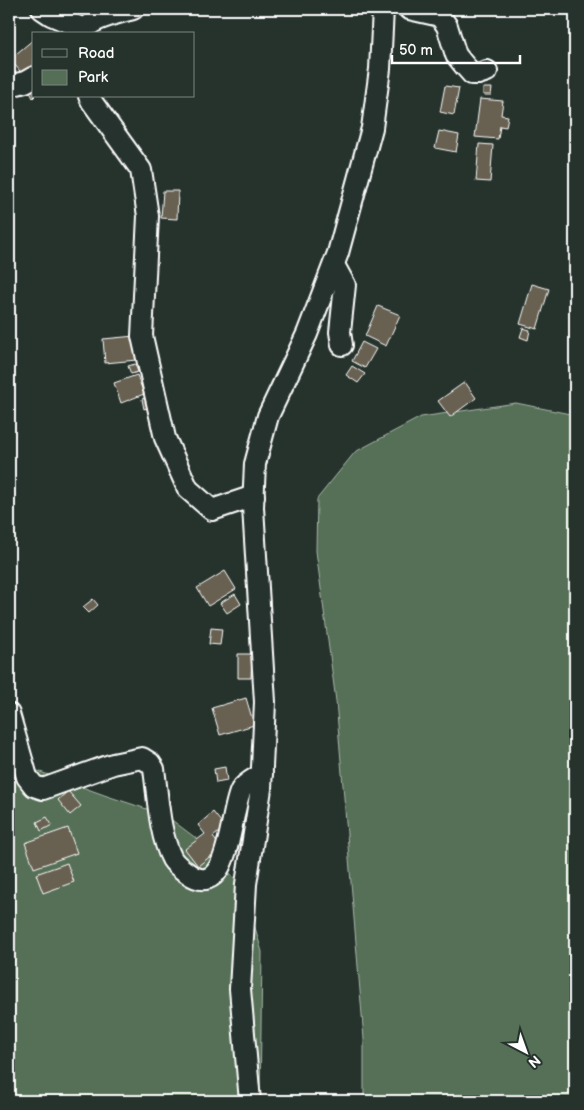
<svg xmlns="http://www.w3.org/2000/svg" width="584" height="1110" font-family="'Balsamiq Sans',sans-serif">
<style>
.green{fill:#546f56;stroke:#aab7aa}
.building{fill:#686151;stroke:#fff}
.lines{fill:none;stroke-linecap:round;stroke-linejoin:round}
.minor-casing{stroke:#fff;stroke-width:24}
.minor{stroke:#26332d;stroke-width:20}
</style>
<rect width="100%" height="100%" fill="#26332d"/>
<filter id="ink" filterUnits="userSpaceOnUse"><feTurbulence type="fractalNoise" baseFrequency=".02" numOctaves="2"/><feDisplacementMap in="SourceGraphic" scale="10" xChannelSelector="R" yChannelSelector="G"/><feConvolveMatrix kernelMatrix="1 2 1 2 8 2 1 2 1" color-interpolation-filters="sRGB"/></filter>
<g filter="url(#ink)">
<g class="green">
<polygon points="516,403 575,415 575,1101 364,1101 364,1039 336,701 316,551 317,499 355,452 421,417"/>
<polygon points="9,758 32,769 107,796 165,815 205,845 244,889 262,952 260,1101 9,1101"/>
</g>
<g class="building">
<polygon points="34,39 34,68 24,76 10,59"/>
<polygon points="575,67 575,81 569,78"/>
<polygon points="34,83 34,96 35,96 33,98 27,86"/>
<polygon points="445,86 459,88 454,115 440,112"/>
<polygon points="483,88 492,88 491,95 483,95"/>
<polygon points="480,99 503,101 501,115 508,116 506,127 500,126 498,139 475,137"/>
<polygon points="439,131 459,135 456,152 435,148"/>
<polygon points="479,144 493,145 490,182 476,181"/>
<polygon points="163,191 178,191 177,219 161,218"/>
<polygon points="532,284 549,289 537,329 520,324"/>
<polygon points="378,306 400,315 386,346 365,336"/>
<polygon points="523,328 530,330 528,340 520,337"/>
<polygon points="135,336 137,360 105,363 103,339"/>
<polygon points="362,342 376,349 365,368 352,361"/>
<polygon points="135,364 138,372 131,374 128,366"/>
<polygon points="352,366 365,374 358,383 346,375"/>
<polygon points="137,375 144,394 121,403 114,383"/>
<polygon points="465,382 476,398 450,417 438,401"/>
<polygon points="148,397 150,407 144,409 142,399"/>
<polygon points="225,571 236,589 208,606 197,588"/>
<polygon points="235,594 241,604 227,613 220,603"/>
<polygon points="93,599 98,605 89,613 83,607"/>
<polygon points="211,628 222,629 220,645 209,644"/>
<polygon points="238,654 252,654 251,678 238,678"/>
<polygon points="246,698 254,725 220,735 212,708"/>
<polygon points="225,767 227,781 216,783 214,769"/>
<polygon points="68,791 81,806 70,815 58,800"/>
<polygon points="213,812 225,827 213,837 221,848 198,866 185,849 205,834 198,825"/>
<polygon points="47,817 52,825 41,831 37,822"/>
<polygon points="68,828 77,853 34,868 25,843"/>
<polygon points="67,863 74,882 43,893 36,874"/>
</g>
<g class="lines">
<g class="minor-casing">
<g id="minor">
<polyline points="42,9 51,15 84,29"/>
<polyline points="409,9 440,16 447,26 456,55 464,65 472,74 478,74 487,71"/>
<path d="M 83,34 C 87,19 120,13 133,9"/>
<polyline points="9,86 25,82 34,77"/>
<polyline points="89,96 92,102 141,170 148,216 142,336 165,438 188,489 212,510 254,496"/>
<polyline points="334,265 345,285 340,332 342,345"/>
<path d="M 9,714 L 27,777 L 34,786 L 43,789 L 113,764 L 142,758 L 150,763 L 154,769 C 158,797 159,834 172,859 C 175,864 183,870 189,874 C 230,902 230,809 241,790 C 245,783 256,778 262,774"/>
<polyline points="250,1101 240,989 246,884 261,789 265,702 253,507 255,464 268,416 307,334 338,253 372,128 380,69 383,9"/>
</g>
</g>
<use href="#minor" class="minor"/>
</g>
</g>
<rect width="584" height="1110" fill="none" stroke="#26332d" stroke-width="30"/>
<rect x="15" y="15" width="554" height="1080" fill="none" stroke="#fff" stroke-width="2" filter="url(#ink)"/>
<rect x="32" y="32" width="162" height="65" fill="#26332d" stroke="#7d8581"/>
<rect x="42" y="49" width="25" height="8" fill="#26332d" stroke="#7d8581"/>
<text x="78" y="58" font-size="15" fill="#ffffff">Road</text>
<rect x="42" y="70" width="25" height="15" fill="#546f56" stroke="#7d8581"/>
<text x="78" y="82" font-size="15" fill="#ffffff">Park</text>
<g transform="translate(526 1052) rotate(139)" stroke="#26332d" stroke-width="4" paint-order="stroke">
<path d="M0-4L9 19L0 12L-9 19Z" fill="#ffffff"/>
<text y="-8" font-size="14" font-weight="bold" text-anchor="middle" fill="#ffffff">N</text>
</g>
<path d="M392 55v8h128v-8" fill="none" stroke="#ffffff" stroke-width="2.5"/>
<text x="399" y="55" font-size="15" fill="#ffffff" stroke="#26332d" stroke-width="4" paint-order="stroke">50 m</text>
</svg>
